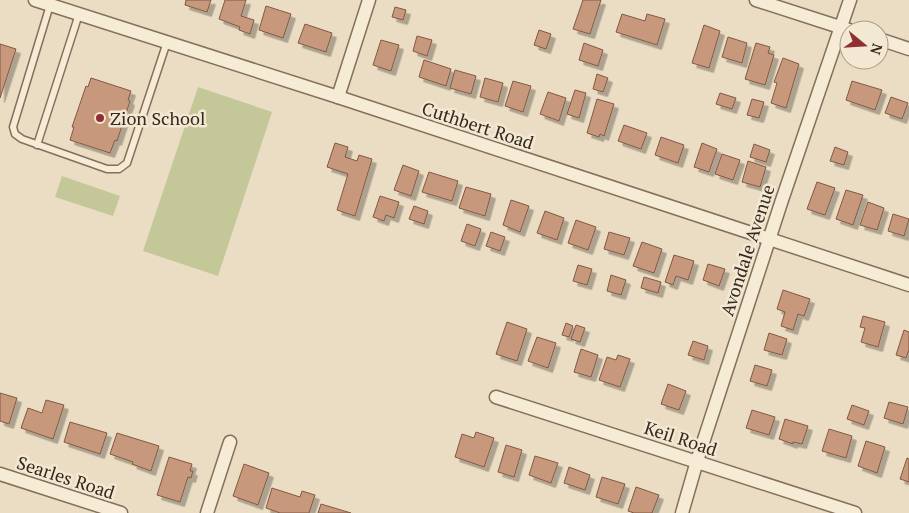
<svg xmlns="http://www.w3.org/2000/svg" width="909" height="513" font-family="'PT Serif',serif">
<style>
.green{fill:#c4c898}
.building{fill:#c7987b;stroke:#815942;filter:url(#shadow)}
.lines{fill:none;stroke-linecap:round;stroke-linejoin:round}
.lane-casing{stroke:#846f5b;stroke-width:9}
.street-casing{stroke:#846f5b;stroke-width:15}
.lane{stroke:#f6ebd5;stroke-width:6}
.street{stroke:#f6ebd5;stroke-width:12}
.poi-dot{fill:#8f2f33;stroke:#f3e8d2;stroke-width:2}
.labels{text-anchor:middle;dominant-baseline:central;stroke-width:5;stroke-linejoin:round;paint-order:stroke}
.poi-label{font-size:18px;fill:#35281e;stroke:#f3e8d2;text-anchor:start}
.street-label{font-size:18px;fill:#35281e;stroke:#f3e8d2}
</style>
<defs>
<filter id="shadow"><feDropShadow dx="4.5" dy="4.5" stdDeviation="0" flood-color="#0004"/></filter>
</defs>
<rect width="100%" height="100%" fill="#ebddc3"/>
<g class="green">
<polygon points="198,87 272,112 218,276 143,251"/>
<polygon points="62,176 120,196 113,216 55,197"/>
</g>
<g class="building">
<polygon points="186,0 211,0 207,12 185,5"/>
<polygon points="225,0 246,0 241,16 254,20 250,34 239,30 240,27 219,19"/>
<polygon points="583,0 601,0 590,34 573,29"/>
<polygon points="266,6 291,14 283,38 259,30"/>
<polygon points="395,7 406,10 403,20 392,17"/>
<polygon points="622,14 645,21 647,14 665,19 657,45 616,32"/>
<polygon points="305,24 332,33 326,52 298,43"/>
<polygon points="704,25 720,31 709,68 692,63"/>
<polygon points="539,30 551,34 546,49 534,45"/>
<polygon points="417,36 432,40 427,56 413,51"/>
<polygon points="728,37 747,43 742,63 722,57"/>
<polygon points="381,40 399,45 391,71 373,65"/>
<polygon points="584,43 603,50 598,66 579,60"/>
<polygon points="756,43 770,47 768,53 774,55 765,85 745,79"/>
<polygon points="0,44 16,49 0,98"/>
<polygon points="783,58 799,64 786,108 771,103 777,83 774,82"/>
<polygon points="424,60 451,69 446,86 419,77"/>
<polygon points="455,70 476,76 471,94 450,88"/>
<polygon points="597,74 608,78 603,92 593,89"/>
<polygon points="91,78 131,91 128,100 130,101 117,141 115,140 110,153 70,140 74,127 72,127 86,86 88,87"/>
<polygon points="485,78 503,83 498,102 480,97"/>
<polygon points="513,81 531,86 523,112 505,106"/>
<polygon points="852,81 882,90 875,110 846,100"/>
<polygon points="575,90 586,93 579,118 567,114"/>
<polygon points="548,92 566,98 559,121 540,114"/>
<polygon points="720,93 736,98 732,109 716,104"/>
<polygon points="891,97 908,103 902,119 885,113"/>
<polygon points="597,99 614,104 604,136 600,134 599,137 587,133"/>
<polygon points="752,99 764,102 759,118 747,115"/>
<polygon points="624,125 647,133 641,149 618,141"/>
<polygon points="661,137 684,145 678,163 655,155"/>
<polygon points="335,143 348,147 345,157 357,161 359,155 372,159 355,216 337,210 348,174 327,167"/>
<polygon points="702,143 717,149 709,172 694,167"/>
<polygon points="754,144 770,150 766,162 750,157"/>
<polygon points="835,147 848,152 844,165 830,161"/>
<polygon points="722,154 740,160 733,180 715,174"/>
<polygon points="748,161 766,167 760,187 742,182"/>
<polygon points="403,165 419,171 411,196 394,190"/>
<polygon points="429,172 458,181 452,201 422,192"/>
<polygon points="817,182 835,188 825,215 807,209"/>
<polygon points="466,187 491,194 485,216 459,208"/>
<polygon points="846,190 863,195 853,225 836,219"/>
<polygon points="380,196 399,202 394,218 386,215 384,221 373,217"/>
<polygon points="511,200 529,206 520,232 503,225"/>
<polygon points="868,202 884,208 877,230 860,225"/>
<polygon points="414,206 428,211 424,224 409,219"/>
<polygon points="545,211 564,218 557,240 537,233"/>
<polygon points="893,214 909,219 904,236 888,231"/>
<polygon points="576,220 596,227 588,250 568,243"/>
<polygon points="467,224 481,229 475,246 461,241"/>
<polygon points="491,232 505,237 500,251 486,246"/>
<polygon points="609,232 630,238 624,255 604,249"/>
<polygon points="642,242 662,249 654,273 633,266"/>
<polygon points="674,255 694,261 688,280 676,276 673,285 665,282"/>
<polygon points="708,264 725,269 719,286 703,280"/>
<polygon points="578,265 592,269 587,285 573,281"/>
<polygon points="611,275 626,280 621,295 607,291"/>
<polygon points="644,277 661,282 658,293 641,288"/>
<polygon points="783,290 810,299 804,316 798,314 793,330 781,326 785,312 777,309"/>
<polygon points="863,316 885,322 878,347 861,342 865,328 860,327"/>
<polygon points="507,322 527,329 517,361 496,354"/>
<polygon points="566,323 573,326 569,337 562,335"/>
<polygon points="576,325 585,328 580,342 571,339"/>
<polygon points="904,330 909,332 909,350 906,358 896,355"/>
<polygon points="769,333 787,339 782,355 764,350"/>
<polygon points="537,337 556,343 548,368 528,361"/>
<polygon points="693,341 708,346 704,360 688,355"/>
<polygon points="581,349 598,355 591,377 574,372"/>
<polygon points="618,355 630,359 620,387 599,380 607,357 616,360"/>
<polygon points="755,365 772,370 767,386 750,381"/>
<polygon points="668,384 686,391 679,410 661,404"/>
<polygon points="0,393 17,398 9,424 0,421"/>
<polygon points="46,400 64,405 53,439 21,428 28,408 42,413"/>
<polygon points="889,402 908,407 903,424 884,418"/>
<polygon points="852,405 869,411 864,425 847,419"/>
<polygon points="752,410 775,417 769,435 746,428"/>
<polygon points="785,419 808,426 802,444 793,442 793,444 779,439"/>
<polygon points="70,422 107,433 100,454 64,442"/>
<polygon points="829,429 852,436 846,458 822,451"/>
<polygon points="476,432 494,438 484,467 455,457 462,434 474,438"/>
<polygon points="117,433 159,446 151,471 132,464 133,462 110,454"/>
<polygon points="866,441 885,447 877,473 858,466"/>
<polygon points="506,445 522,450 514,477 498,472"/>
<polygon points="535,456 558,463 551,483 529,475"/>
<polygon points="169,457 192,464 190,471 193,471 191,478 188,477 180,502 157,495"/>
<polygon points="907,458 909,459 909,482 900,479"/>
<polygon points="244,464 269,473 258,505 233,496"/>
<polygon points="569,467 590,475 585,490 564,483"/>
<polygon points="602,477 625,484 618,504 596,497"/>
<polygon points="636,487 659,495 652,513 634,513 628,511"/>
<polygon points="272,488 300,497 302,491 315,495 309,513 280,513 266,508"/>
<polygon points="321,504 351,513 318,513"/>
</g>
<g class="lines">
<g class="lane-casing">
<g id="lane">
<polyline points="50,5 13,127 15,134 22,139 107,169 119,169 127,163 167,42"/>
<polyline points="37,145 79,14"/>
</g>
</g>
<g class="street-casing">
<g id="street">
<polyline points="35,0 338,97 909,285"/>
<polyline points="756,0 849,30"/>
<polyline points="879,39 909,49"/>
<polyline points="338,97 369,0"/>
<polyline points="496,397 855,513"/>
<polyline points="0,474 121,513"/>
<polyline points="207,513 230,442"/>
<polyline points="682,513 697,461 781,203 850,0"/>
</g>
</g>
<use href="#lane" class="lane"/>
<use href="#street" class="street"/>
</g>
<circle class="poi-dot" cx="100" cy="118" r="5"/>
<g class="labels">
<g class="poi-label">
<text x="110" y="118">Zion School</text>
</g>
<g class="street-label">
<text transform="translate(478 125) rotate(18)">Cuthbert Road</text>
<text transform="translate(747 250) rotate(-72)">Avondale Avenue</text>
<text transform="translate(681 438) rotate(18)">Keil Road</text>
<text transform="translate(66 477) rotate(18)">Searles Road</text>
</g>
</g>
<g transform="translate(864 45) rotate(108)"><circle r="24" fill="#f3e8d2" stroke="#a79b8a"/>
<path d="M0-4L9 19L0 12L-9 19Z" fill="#8f2f33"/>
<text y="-8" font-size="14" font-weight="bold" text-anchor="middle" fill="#35281e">N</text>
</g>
</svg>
